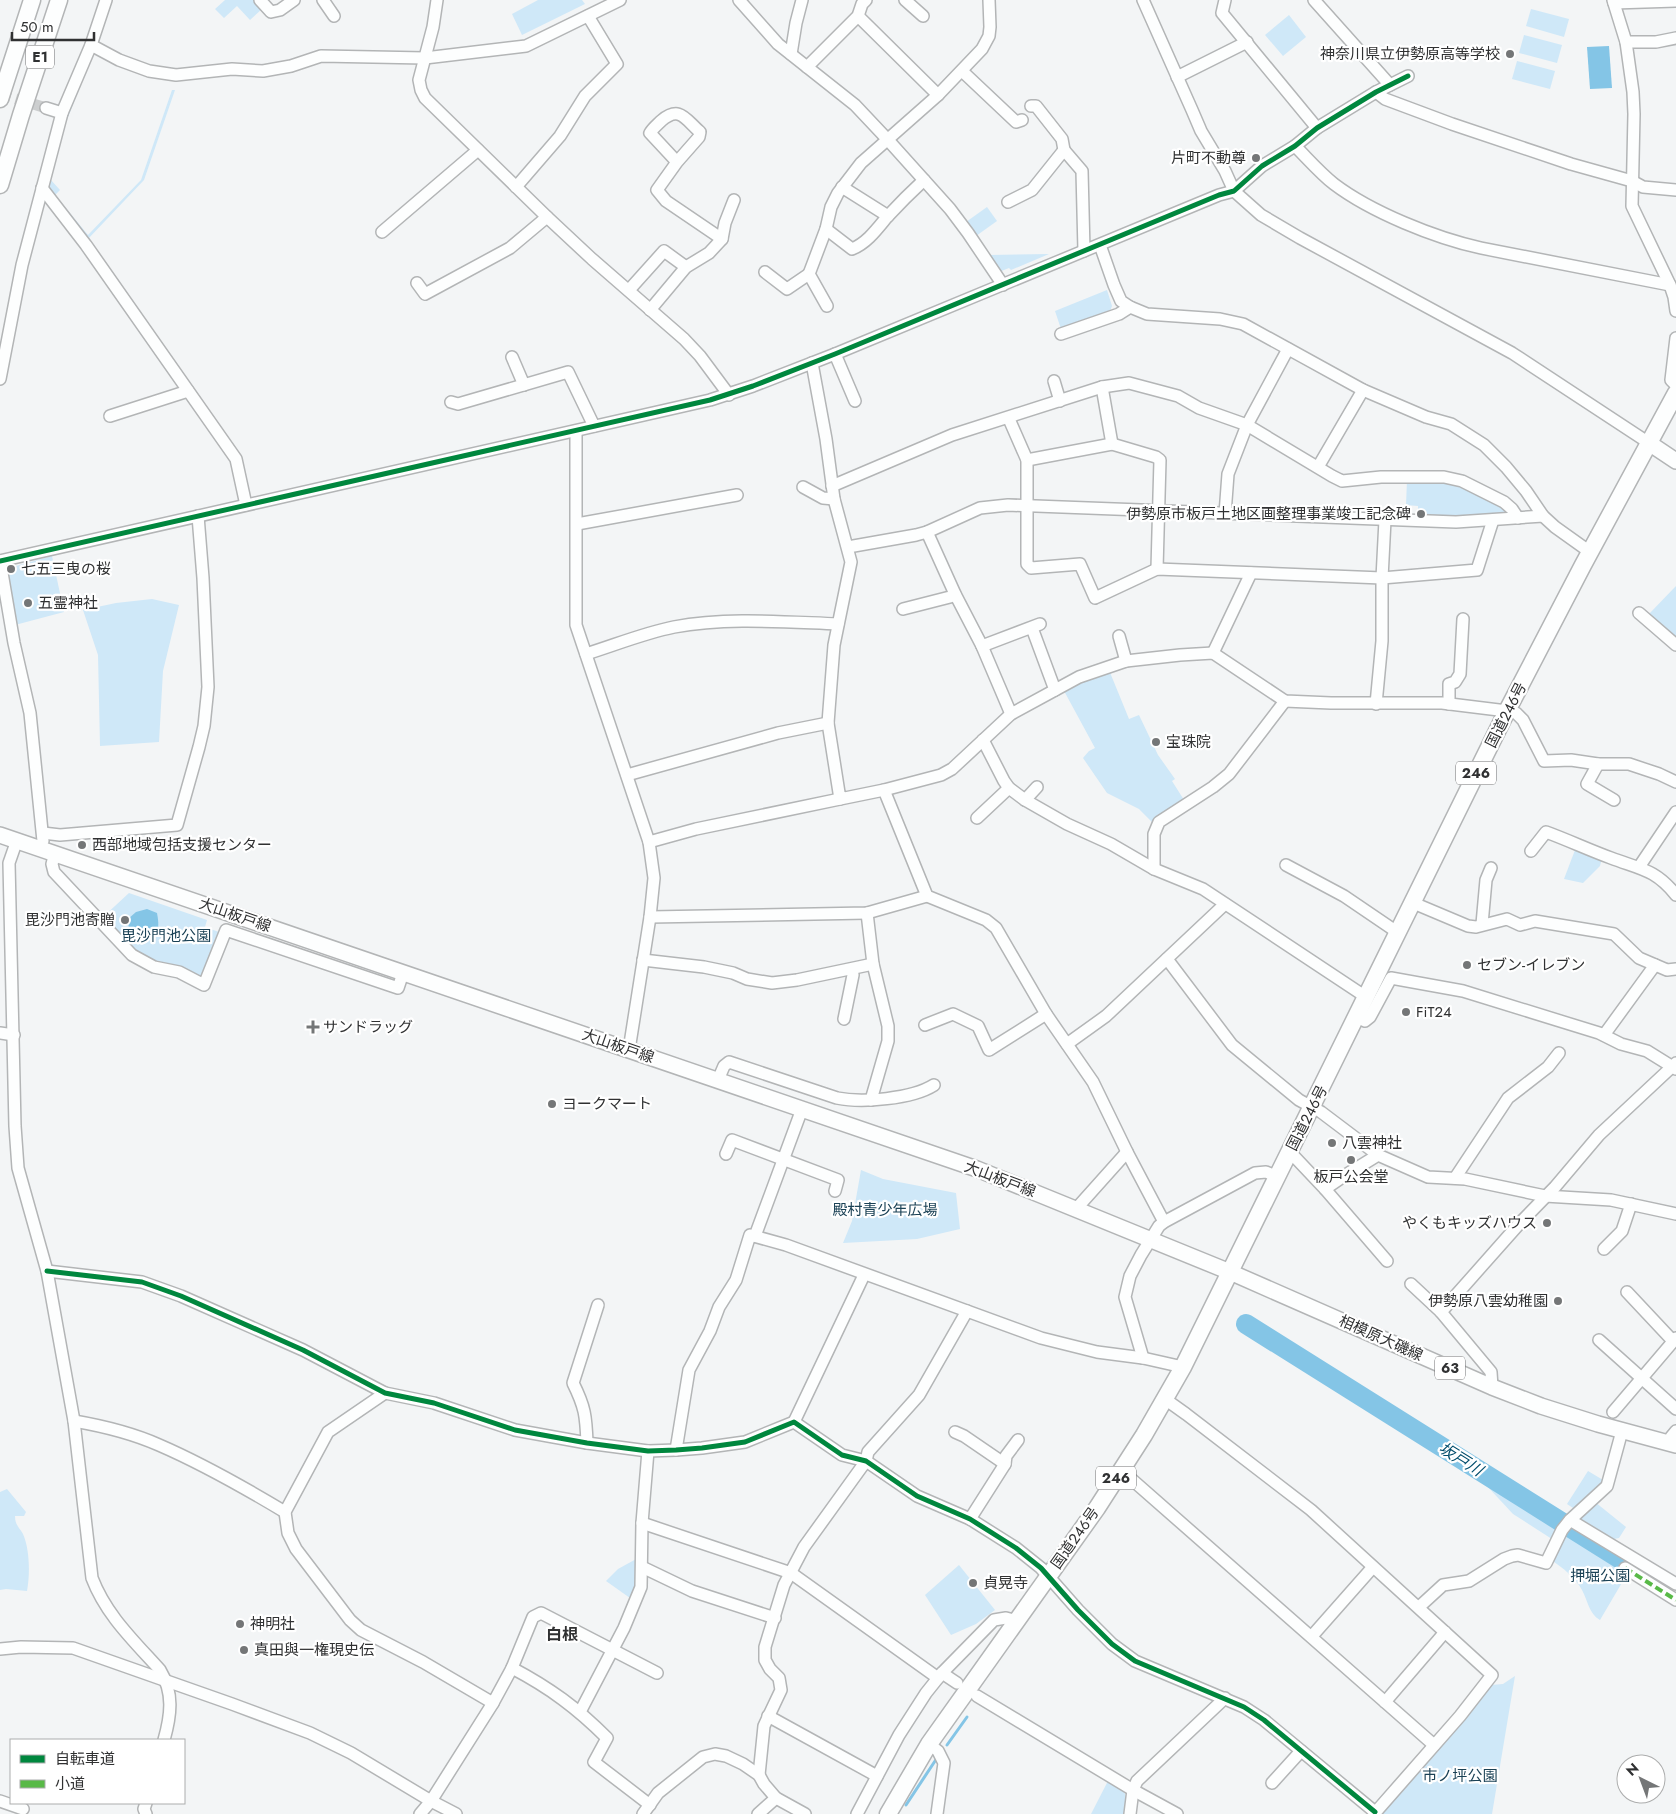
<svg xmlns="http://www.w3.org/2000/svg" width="1676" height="1814" font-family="Jost,'Noto Sans JP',sans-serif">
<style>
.green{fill:#cfe8f8}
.water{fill:#84c5e6}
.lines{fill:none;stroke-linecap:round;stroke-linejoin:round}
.stream{stroke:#84c5e6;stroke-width:3}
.river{stroke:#84c5e6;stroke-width:20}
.minor-tunnel{stroke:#cccecf;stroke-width:11;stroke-dasharray:11 5.5;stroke-linecap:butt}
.minor-casing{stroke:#b3b5b6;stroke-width:14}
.major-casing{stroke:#b3b5b6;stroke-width:18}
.highway-casing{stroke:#b3b5b6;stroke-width:19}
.minor{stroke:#fdfefe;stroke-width:11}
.major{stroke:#fdfefe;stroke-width:15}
.highway{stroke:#fdfefe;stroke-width:16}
.quiet{stroke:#58b947;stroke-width:4;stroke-dasharray:8 4;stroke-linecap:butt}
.cycleway-casing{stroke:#fff;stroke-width:8}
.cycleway{stroke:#00873e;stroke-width:5}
.poi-dot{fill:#747677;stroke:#fff;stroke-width:2}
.labels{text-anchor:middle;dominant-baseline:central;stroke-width:4.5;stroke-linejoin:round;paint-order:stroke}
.shield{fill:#fff;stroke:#6e6f70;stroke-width:1}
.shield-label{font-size:14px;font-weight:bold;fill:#303132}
.poi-label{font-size:15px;fill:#303132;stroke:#fff;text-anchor:start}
.street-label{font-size:15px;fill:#303132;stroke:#fff}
.park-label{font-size:15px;fill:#1a4155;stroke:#fff}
.water-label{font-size:16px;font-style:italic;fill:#004d6c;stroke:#fff}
.neighbourhood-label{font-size:16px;font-weight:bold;fill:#303132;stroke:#fff}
</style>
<rect width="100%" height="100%" fill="#f3f5f6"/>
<g class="green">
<polygon points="225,0 254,0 262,9 250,20 237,6 224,18 215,9"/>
<polygon points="538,0 582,0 585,4 522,35 512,14"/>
<polygon points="1531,9 1569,19 1564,37 1526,26"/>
<polygon points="1289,15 1306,37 1283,56 1265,35"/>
<polygon points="1524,35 1562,45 1557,63 1519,53"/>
<polygon points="91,58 65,125 50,179 60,190 55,195 88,235 141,180 172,90 175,90 144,180 87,240 45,187 62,124"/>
<polygon points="1517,61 1555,71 1550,89 1512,79"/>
<polygon points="987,207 997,221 976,236 966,222"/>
<polygon points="1049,254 1011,270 1009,268 999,272 988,255"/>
<polygon points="1107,290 1112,306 1110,311 1061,329 1055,311"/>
<polygon points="1407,480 1444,482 1461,484 1507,509 1507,513 1451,518 1418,516 1418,506 1406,505"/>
<polygon points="52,556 64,612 15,625 5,569"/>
<polygon points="1676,586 1676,639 1649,614"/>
<polygon points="152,599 179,605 163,671 159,742 100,746 98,655 83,610 116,603"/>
<polygon points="1109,670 1129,719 1139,715 1158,755 1175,779 1172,781 1184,800 1152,822 1139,809 1107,793 1083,758 1089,751 1095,748 1063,689"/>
<polygon points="1575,850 1602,858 1600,866 1583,883 1564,879"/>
<polygon points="129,893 207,920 205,927 219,932 220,936 203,977 197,977 157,964 134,953 102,918"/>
<polygon points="861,1170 883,1179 956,1193 960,1229 917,1239 843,1243 852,1221"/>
<polygon points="1472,1470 1563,1524 1555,1541 1513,1514"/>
<polygon points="1588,1471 1603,1480 1587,1498 1573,1508 1567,1504"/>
<path d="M 7,1489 L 26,1512 L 24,1516 L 15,1516 C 15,1525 19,1527 23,1534 C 30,1550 30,1575 27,1591 L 6,1589 L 0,1590 L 0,1492 Z"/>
<polygon points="1595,1502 1626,1527 1619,1538 1614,1539 1581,1519 1582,1511"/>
<path d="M 1570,1528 L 1630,1569 L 1600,1620 C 1589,1614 1588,1601 1582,1590 C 1575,1577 1563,1568 1551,1560 L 1565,1532 Z"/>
<polygon points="638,1558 635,1586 630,1598 606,1581 618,1569"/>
<polygon points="959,1565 995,1610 976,1624 951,1635 925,1595"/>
<polygon points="1515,1676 1492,1814 1380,1814 1491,1685 1503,1684"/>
<path d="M 1109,1779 C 1127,1792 1128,1792 1124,1814 L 1091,1814 Z"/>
</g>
<g class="water">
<polygon points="1609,46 1612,88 1590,89 1587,47"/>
<path d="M 147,909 L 157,913 C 161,934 156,938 135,937 L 129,930 L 128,919 L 136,912 Z"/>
</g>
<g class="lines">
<g class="stream">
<polyline points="947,1745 967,1717"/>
<polyline points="906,1805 937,1758"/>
</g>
<polyline class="river" points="1246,1324 1649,1577"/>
<polyline class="minor-tunnel" points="0,94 46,108"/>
<g class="minor-casing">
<g id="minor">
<polyline points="260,0 271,12 280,10 294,0"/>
<polyline points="323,0 334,16"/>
<polyline points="437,0 433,27 419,80 421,90 425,98 547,217 592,259 684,339 700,356 729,395"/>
<polyline points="739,0 778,44 855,105 888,140 950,209 968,233 1003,285"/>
<polyline points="905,0 923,16"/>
<polyline points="1143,0 1192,110 1201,131 1225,171 1234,191 1261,215 1300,238 1512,353 1649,443"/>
<polyline points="1225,0 1222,13 1317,128"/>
<polyline points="1314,0 1390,85"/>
<polyline points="1613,0 1626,42 1633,92 1634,114 1632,206 1670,285 1674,297 1676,311"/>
<polyline points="1614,3 1676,1"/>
<polyline points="858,16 938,95"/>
<polyline points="1626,42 1656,42 1676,38"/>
<polyline points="91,45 119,60 149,71 176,75 232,69 263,71 291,66 321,56 425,58 526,46 620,0"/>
<polyline points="791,54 796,23 802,0"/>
<polyline points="807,67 858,16 862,4 866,0"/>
<polyline points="962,71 1016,122 1022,120"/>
<polyline points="1177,77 1247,42"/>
<polyline points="1376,92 1385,99 1452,124 1571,164 1632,181 1643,187 1676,190"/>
<polyline points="1031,106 1036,106 1062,139 1064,150"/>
<polyline points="46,108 62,113"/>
<path d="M 1295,146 C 1308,159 1320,173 1334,184 C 1371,212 1435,238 1481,248 L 1670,285"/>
<path d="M 677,162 L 650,133 C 653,128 657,125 661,121 C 680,105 685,119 700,132 L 699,137 L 677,162 L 657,190 L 666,201 L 722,239"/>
<polyline points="516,187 560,136 585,96 617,64 588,16"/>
<polyline points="842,187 888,216"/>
<polyline points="42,188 86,245 236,459 246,505"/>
<polyline points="1008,202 1032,190 1064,150 1082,171 1084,251"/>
<path d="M 826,229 L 852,249 C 867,243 877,229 887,217 C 899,204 911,192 924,180"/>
<polyline points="382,232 478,150"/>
<polyline points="1100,245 1114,285 1121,301 1130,307 1147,314 1220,319 1243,324 1363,390 1426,417 1451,424 1484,445 1506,467 1526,491 1543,516 1555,527 1590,552"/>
<polyline points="765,272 787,289 809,274"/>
<polyline points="417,283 425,294 510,248 547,217"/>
<polyline points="629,290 664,251 686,267"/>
<polyline points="827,306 809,274 826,229 831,207 838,193 861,163 938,95 982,49 989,36 990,27 989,0"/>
<polyline points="650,310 686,267 709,253 722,239 725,223 734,200"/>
<polyline points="1061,334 1119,314 1130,307"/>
<polyline points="1676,338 1671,380 1676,385"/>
<polyline points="835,354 855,401"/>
<polyline points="512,357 524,385"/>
<polyline points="812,363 826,439 834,499 851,562 834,645 828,723 840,799 884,790 941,775 952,769 1011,714 1079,677 1126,661 1180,655 1213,653 1285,701 1331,703 1442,703 1507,711 1516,713 1523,720 1544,761 1571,760 1598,764 1629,764 1659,774 1676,782"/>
<polyline points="0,379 22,265 62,113 91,45 106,0"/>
<polyline points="1054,381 1060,401"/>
<polyline points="1102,387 1112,444"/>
<polyline points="451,402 458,404 568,372 594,426"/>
<polyline points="110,416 188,391"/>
<polyline points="1009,419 1027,460 1027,564 1031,568 1080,564 1095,598 1157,569 1382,578 1477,570 1493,520"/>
<polyline points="576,431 576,625 649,842 654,878 650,917 629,1050"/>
<polyline points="1027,460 1112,444 1156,457 1160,460 1157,569"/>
<polyline points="1318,467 1363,390"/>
<polyline points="832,486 952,435 1102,387 1129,383 1178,396 1199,408 1247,425 1332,476 1342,481 1381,477 1444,477 1462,481 1504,502 1512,509 1518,518"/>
<polyline points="803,487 823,498 834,499"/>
<polyline points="1225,514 1228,474 1247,425 1288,349"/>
<polyline points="577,524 737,495"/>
<polyline points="927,532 955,594 982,646 1011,714"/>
<polyline points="848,547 916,535 927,532 980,508 1008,505 1456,522 1543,516"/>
<polyline points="0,561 710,400 753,386 835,354 1219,195 1234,191 1262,166 1295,146 1317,128 1376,92 1408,76"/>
<polyline points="0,561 14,643 30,713 43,841"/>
<polyline points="903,609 950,597 955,594"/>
<polyline points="1639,613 1676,645"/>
<polyline points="1032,628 1055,690"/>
<polyline points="1119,636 1126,661"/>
<polyline points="982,646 1040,624"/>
<polyline points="1213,653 1251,573"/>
<path d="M 586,654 C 615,645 644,633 674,627 C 727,617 784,622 838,624"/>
<polyline points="1376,704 1382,641 1382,578 1385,520"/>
<polyline points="1449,704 1449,684 1455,682 1460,674 1463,619"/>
<polyline points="983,740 1004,781 1009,788 1025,800 1067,824 1111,844 1154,869 1203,889 1366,997"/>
<polyline points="1598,764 1587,784 1614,800"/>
<polyline points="627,775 778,733 828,723"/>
<polyline points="884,790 927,896 986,920 996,928 1046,1014 1093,1082 1127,1152 1164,1222"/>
<polyline points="1025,800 1037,787"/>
<polyline points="977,818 1009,788"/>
<polyline points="43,833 60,835 177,825 199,747 204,726 208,687 203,578 198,516"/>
<path d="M 17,840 L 9,863 L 15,1126 L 18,1168 L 47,1271 L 74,1421 L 92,1578 C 106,1615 134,1641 160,1670 C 174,1693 171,1715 164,1740"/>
<polyline points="649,842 696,829 840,799"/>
<path d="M 1531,851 L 1546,832 C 1568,840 1589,850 1611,858 C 1640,869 1655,869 1676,895"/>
<polyline points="55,853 52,864 54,872 132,955 154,967 179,972 204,985 226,930 398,988 403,973"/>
<polyline points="1286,865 1344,896 1397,932"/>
<polyline points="1639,867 1676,812"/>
<polyline points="1154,869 1154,834 1159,822 1213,787 1229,774 1285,701"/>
<polyline points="1411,902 1468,926 1476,927 1507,919 1520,925 1535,921 1614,934 1639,958 1667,970 1676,969"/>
<polyline points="867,913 873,964 888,1026 888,1041 871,1100"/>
<polyline points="650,917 867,913 927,896"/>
<polyline points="1482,924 1486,880 1491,868"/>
<polyline points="1167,959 1232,1045 1299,1100 1321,1112 1378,1155 1428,1177 1465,1179 1545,1196 1611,1200 1676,1214"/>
<polyline points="643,960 704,967 733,973 747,979 772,983 797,980 873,964"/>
<polyline points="1356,1017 1365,1021 1370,1017 1391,978 1463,991 1599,1033 1621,1044 1647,1051 1676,1069"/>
<polyline points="844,1019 853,975 852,969"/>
<polyline points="925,1025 953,1014 978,1026 989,1050 1046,1014"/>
<polyline points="0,1033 14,1035"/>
<polyline points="1604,1035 1655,965"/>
<polyline points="1067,1044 1106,1016 1225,904"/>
<path d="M 718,1080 L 724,1066 L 729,1062 L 837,1098 C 862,1103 912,1099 934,1085"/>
<polyline points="1290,1152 1325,1189 1387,1261"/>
<polyline points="726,1154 732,1140 838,1180 835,1191"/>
<polyline points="1455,1178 1508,1098 1548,1067 1559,1053"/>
<polyline points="1325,1189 1344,1176 1378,1155"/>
<polyline points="1076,1209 1127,1152"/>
<polyline points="755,1236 802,1109"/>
<polyline points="1604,1249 1622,1231 1631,1204"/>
<polyline points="47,1271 142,1282 181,1296 303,1350 385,1393 434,1403 515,1430 587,1443 648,1451 676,1450 702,1448 745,1442 794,1422 842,1455 866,1461 917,1496 970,1519 1016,1548 1041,1568 1078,1610 1112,1644 1135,1661 1244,1707 1264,1720 1375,1812"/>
<polyline points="1411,1284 1441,1312"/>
<polyline points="1627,1292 1673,1341"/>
<polyline points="1599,1340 1676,1409"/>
<polyline points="1143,1358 1125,1297 1130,1276 1141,1255 1159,1226 1164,1222 1255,1173 1266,1172 1278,1177"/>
<polyline points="1492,1387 1491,1372 1441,1312 1519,1224 1555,1187 1599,1135 1676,1063"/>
<polyline points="385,1393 328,1432 285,1512 288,1533 296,1549 350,1620 361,1630 423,1662 493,1703"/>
<polyline points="1165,1399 1186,1414 1311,1510 1492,1675 1460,1716 1374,1814"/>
<polyline points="1613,1412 1676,1338"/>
<path d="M 74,1421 C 103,1426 132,1433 159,1445 C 203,1464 245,1488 285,1512"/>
<polyline points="794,1422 864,1275"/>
<polyline points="955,1432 964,1436 1005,1464"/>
<path d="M 587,1443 C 586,1416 585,1407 573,1383 L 598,1305"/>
<polyline points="1671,1444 1671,1437 1676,1431"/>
<polyline points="676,1450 689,1370 710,1331 719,1307 736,1280 750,1235 786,1245 1041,1338 1097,1352 1143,1358 1183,1367"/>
<polyline points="1121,1470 1434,1745"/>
<polyline points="970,1519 1005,1464 1006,1456 1018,1440"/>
<polyline points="1570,1520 1676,1584"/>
<polyline points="642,1523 791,1573 938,1678"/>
<polyline points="642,1567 692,1591 775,1618"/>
<polyline points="1625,1568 1676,1600"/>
<polyline points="1419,1607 1443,1585 1469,1581 1504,1559 1512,1556 1518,1555 1546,1563 1562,1530 1570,1520 1607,1486 1622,1431"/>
<polyline points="1312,1636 1373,1567"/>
<polyline points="0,1649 21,1647 73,1648 232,1704 310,1733 351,1753 431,1801 456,1814"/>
<path d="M 512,1668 C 550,1688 577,1708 607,1738 L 594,1762 L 650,1805"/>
<polyline points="942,1673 957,1683"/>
<polyline points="977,1696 1133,1790 1177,1814"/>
<polyline points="1385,1702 1445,1632"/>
<polyline points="580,1712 624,1628 641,1587 642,1523 648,1451"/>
<polyline points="768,1716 877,1776"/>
<polyline points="929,1744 938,1751 944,1763 937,1814"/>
<polyline points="759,1775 764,1726 781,1690 779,1678 770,1669 765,1660 765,1647 784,1585 804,1547 866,1461 868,1452 919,1395 967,1311"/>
<polyline points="1272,1783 1301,1751"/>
<polyline points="0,1801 23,1809"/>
<polyline points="146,1814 144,1809 146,1803"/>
<polyline points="420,1814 431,1801 493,1703 512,1668 533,1617 541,1613 657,1673"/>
<polyline points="643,1814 658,1793 703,1757 715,1754 726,1756 743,1764 759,1775 764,1784 776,1798 805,1814"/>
<polyline points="758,1814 776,1798"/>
<polyline points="857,1814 899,1735 926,1693 942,1673 994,1620 1006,1618 1017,1621"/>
<polyline points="1130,1814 1133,1790 1137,1781 1225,1698"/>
</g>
</g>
<g class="major-casing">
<g id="major">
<polyline points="1649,443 1676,461"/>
<polyline points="0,835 977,1169 1230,1272 1492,1387 1541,1406 1598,1424 1676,1445"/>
</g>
</g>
<g class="highway-casing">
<g id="highway">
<polyline points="0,99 32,0"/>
<polyline points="0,185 21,115 59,0"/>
<polyline points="888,1814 929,1744 1097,1508 1144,1435 1183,1367 1507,711 1583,565 1676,393"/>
</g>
</g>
<use href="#minor" class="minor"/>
<use href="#major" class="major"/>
<use href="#highway" class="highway"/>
<polyline class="quiet" points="1625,1568 1676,1600"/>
<g class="cycleway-casing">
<g id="cycleway">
<polyline points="0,561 710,400 753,386 835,354 1219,195 1234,191 1262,166 1295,146 1317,128 1376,92 1408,76"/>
<polyline points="47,1271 142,1282 181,1296 303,1350 385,1393 434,1403 515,1430 587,1443 648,1451 676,1450 702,1448 745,1442 794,1422 842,1455 866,1461 917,1496 970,1519 1016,1548 1041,1568 1078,1610 1112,1644 1135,1661 1244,1707 1264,1720 1375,1812"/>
</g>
</g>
<use href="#cycleway" class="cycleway"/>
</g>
<g class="poi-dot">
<circle cx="1510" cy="54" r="5"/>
<circle cx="1256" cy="158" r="5"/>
<circle cx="1421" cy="514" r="5"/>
<circle cx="11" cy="569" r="5"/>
<circle cx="28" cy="603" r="5"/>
<circle cx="1156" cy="742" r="5"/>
<circle cx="82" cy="845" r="5"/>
<circle cx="125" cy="920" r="5"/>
<circle cx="1467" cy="965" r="5"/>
<circle cx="1406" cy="1012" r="5"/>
<path d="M310.5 1019.5h5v5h5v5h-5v5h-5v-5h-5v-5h5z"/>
<circle cx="552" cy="1104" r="5"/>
<circle cx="1332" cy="1143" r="5"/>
<circle cx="1351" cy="1160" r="5"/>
<circle cx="1547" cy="1223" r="5"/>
<circle cx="1558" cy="1301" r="5"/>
<circle cx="973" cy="1583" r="5"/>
<circle cx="240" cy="1624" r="5"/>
<circle cx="244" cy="1650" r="5"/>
</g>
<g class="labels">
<g class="shield">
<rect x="26" y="45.5" width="28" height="23" rx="4"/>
<rect x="1456" y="761.5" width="40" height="23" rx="4"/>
<rect x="1435" y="1356.5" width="30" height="23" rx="4"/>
<rect x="1096" y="1466.5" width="40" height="23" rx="4"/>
</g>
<g class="shield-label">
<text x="40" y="57">E1</text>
<text x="1476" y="773">246</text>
<text x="1450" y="1368">63</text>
<text x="1116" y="1478">246</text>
</g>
<g class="poi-label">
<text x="1500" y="54" text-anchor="end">神奈川県立伊勢原高等学校</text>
<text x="1246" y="158" text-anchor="end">片町不動尊</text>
<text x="1411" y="514" text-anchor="end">伊勢原市板戸土地区画整理事業竣工記念碑</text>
<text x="21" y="569">七五三曳の桜</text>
<text x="38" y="603">五霊神社</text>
<text x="1166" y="742">宝珠院</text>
<text x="92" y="845">西部地域包括支援センター</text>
<text x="115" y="920" text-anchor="end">毘沙門池寄贈</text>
<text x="1477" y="965">セブン-イレブン</text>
<text x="1416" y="1012">FiT24</text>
<text x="323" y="1027">サンドラッグ</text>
<text x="562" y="1104">ヨークマート</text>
<text x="1342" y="1143">八雲神社</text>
<text x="1351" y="1177" text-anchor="middle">板戸公会堂</text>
<text x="1537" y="1223" text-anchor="end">やくもキッズハウス</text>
<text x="1548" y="1301" text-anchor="end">伊勢原八雲幼稚園</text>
<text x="983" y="1583">貞晃寺</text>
<text x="250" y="1624">神明社</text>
<text x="254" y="1650">真田與一権現史伝</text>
</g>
<g class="street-label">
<text transform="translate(1506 715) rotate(-63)">国道246号</text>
<text transform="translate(235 915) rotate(19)">大山板戸線</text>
<text transform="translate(618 1046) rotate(19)">大山板戸線</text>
<text transform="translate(1307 1118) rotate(-63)">国道246号</text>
<text transform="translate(1000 1179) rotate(21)">大山板戸線</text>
<text transform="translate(1381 1338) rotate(24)">相模原大磯線</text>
<text transform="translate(1075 1538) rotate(-55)">国道246号</text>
</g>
<g class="park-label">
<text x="166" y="936">毘沙門池公園</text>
<text x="885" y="1210">殿村青少年広場</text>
<text x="1600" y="1576">押堀公園</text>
<text x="1460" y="1776">市ノ坪公園</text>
</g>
<g class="water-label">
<text transform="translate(1461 1459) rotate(32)">坂戸川</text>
</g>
<g class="neighbourhood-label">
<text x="562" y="1634">白根</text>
</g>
</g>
<rect x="10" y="1739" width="175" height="65" fill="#ffffff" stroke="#acadad"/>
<rect x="20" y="1755" width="25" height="8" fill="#00873e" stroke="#acadad"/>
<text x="55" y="1764" font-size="15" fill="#303132">自転車道</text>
<rect x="20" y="1780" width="25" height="8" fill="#58b947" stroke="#acadad"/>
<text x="55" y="1789" font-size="15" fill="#303132">小道</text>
<g transform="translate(1641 1779) rotate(318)"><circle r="24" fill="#ffffff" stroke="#acadad"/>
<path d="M0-4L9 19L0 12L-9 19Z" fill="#747677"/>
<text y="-8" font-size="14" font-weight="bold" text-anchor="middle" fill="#303132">N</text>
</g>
<path d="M12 32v8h82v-8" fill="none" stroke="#303132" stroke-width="2.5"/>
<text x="20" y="32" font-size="15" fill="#303132" stroke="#ffffff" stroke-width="4" paint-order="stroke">50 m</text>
</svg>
